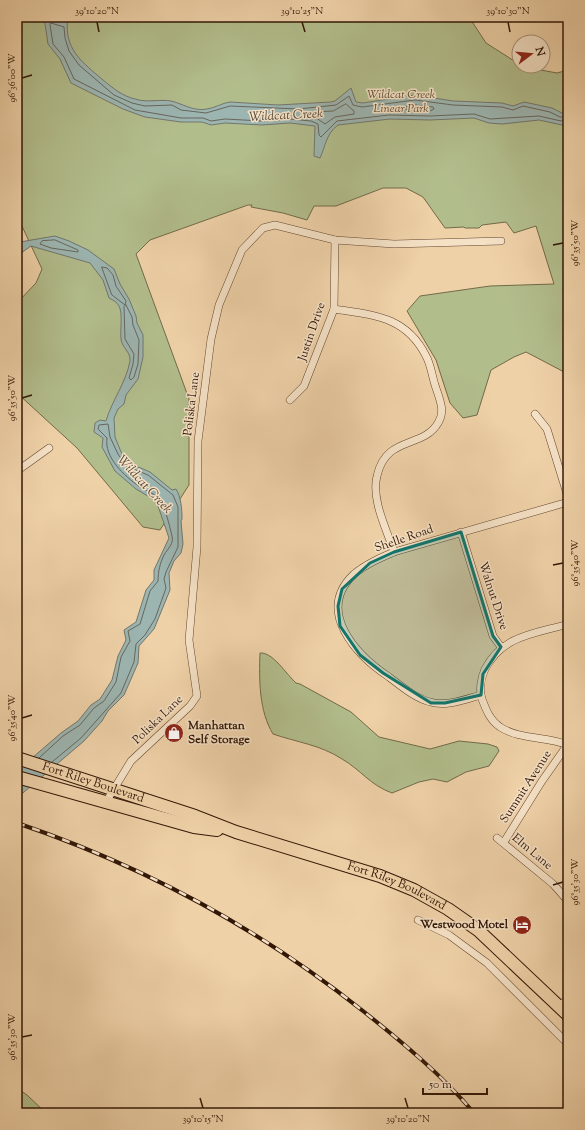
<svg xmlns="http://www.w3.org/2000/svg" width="585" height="1130" font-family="'Sorts Mill Goudy',serif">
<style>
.green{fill:#b2bd8c;stroke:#726a49}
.water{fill:#9cb5b1;stroke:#72766d}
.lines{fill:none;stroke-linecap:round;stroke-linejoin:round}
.shore{stroke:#68665c;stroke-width:1}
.street-casing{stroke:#62462e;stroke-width:8}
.secondary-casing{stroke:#331706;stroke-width:10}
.highway-casing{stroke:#331706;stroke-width:14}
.street{stroke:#f5e1c6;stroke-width:7}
.secondary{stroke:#f5e1c6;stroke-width:9}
.highway{stroke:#efd1a8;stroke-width:12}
.rail-casing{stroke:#331706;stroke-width:4}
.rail{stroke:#f5e1c6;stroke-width:2.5;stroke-dasharray:8;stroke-linecap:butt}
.marked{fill:#0f766e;fill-opacity:0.2;stroke:#0f766e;stroke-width:3;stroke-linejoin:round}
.ticks{fill:none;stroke:#331706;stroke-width:1.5}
.labels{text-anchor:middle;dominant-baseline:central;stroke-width:3;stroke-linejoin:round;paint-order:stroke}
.park-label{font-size:12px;font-style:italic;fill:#59492e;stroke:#f5e1c6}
.street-label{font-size:12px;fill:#331706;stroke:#f5e1c6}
.poi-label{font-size:12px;font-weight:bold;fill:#331706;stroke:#f5e1c6;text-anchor:start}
.water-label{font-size:13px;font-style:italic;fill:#524639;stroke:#f5e1c6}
.neatline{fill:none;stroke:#331706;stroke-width:1.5}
.ticks-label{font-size:10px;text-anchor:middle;fill:#331706}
</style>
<rect width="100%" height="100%" fill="#efd1a8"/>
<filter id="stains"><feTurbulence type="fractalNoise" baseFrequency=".005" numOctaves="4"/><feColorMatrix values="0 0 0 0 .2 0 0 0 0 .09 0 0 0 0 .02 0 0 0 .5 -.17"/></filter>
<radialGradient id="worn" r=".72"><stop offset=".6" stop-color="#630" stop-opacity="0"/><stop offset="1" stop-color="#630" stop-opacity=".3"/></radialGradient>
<g class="green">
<polygon points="17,17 469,17 486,43 519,64 519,66 557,73 568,70 568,374 526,352 514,357 491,370 477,415 463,418 450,403 436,360 407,311 420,296 490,286 554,284 536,226 514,233 506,222 482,225 479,228 465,228 464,227 445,228 423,197 406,188 383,188 336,206 314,206 307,220 283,213 251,207 252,205 248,205 150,240 136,254 189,399 189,485 160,530 143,527 77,448 17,393 17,303 36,283 42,269 21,224 17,221"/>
<path d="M 260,653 C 273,652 286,674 296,683 L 300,684 L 351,712 L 379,737 L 430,749 L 459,741 L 488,744 L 497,747 L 499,751 L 489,766 L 466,772 L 447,782 L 433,779 L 419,782 L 392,793 C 370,785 361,770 342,759 C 321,745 296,742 273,734 C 259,711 259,680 260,653 Z"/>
<polygon points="17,1088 27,1095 46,1113 17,1113"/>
</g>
<g class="water">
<path d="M 44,17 L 53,17 L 57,21 L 61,22 L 63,17 L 68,17 C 63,49 82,62 103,80 C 113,88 122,96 135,99 C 147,103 159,99 171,101 C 181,103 194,112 207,109 C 215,108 222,103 230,102 L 278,105 L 331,102 L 335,101 L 351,88 L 356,102 L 363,103 L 415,95 L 453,101 L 502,103 L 513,106 L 524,102 L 552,108 L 562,113 L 568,113 L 568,124 L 562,125 L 539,120 L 502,124 L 489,123 L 474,118 L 430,120 L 390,119 L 338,125 C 326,134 326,145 320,158 L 314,156 L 315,126 L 290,123 L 262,125 L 225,123 L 211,125 L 202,122 L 181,122 L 145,117 L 123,109 L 71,83 L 60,59 L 48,44 Z"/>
<path d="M 55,236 L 69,241 L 88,250 L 114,269 L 120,284 L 129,299 L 136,316 L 137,323 L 143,335 L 143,357 L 138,379 L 126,395 L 124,404 L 118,409 L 114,418 L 115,437 L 121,452 L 129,463 L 150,472 L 172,490 L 176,489 C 181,497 182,509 182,519 L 181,521 L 183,544 L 181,553 L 174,561 L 169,573 L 170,590 L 154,629 L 139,646 L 138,663 L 124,695 L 108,711 L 102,721 L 84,741 L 17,798 L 17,771 L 61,733 L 78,721 L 91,705 L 100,699 L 112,680 L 118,656 L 126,640 L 124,630 L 136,622 L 146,590 L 154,580 L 154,570 L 169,538 L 158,506 L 153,499 L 136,489 L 115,471 L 102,447 L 103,438 L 94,432 L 95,423 L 100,420 L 106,421 C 112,400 126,383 130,361 C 131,352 122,348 121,339 C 120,331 123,313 119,306 C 117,302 113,300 109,298 L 103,280 L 90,263 L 31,246 L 17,256 L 17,244 L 20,242 Z"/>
</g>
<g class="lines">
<g class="shore">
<polygon points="51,23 64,27 65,38 69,51 79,65 114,95 132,103 145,106 172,105 181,110 206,113 230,106 299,109 336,105 349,96 353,105 362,107 415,100 453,105 502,107 513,110 523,106 550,112 560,117 564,117 565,119 561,121 539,116 490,119 474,114 430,116 389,115 337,121 321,137 319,135 318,124 311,121 290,119 262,121 225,119 211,121 203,118 181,118 135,110 74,79 64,57 53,44 50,25"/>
<polygon points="346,104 354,111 354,114 335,117 325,124 312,115 313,112 333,111"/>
<polygon points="416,105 433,107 434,109 430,111 405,109 406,107"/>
<polygon points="55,240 78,250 78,252 51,248 40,244 42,241"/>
<polygon points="102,267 107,268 113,275 116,286 126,301 125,305 112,295"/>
<polygon points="126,305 132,317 133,325 139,340 138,364 134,377 131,380 129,378 133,364 134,354 125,339 124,307"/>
<path d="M 39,758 L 63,736 L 80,725 L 94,708 L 104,701 L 116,682 L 121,657 L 130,641 L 128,631 L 140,624 L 150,591 L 158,581 C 158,572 160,563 164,555 C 168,548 174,544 172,536 C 169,524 165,504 156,496 C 151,492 145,490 140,487 C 124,476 104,457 107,438 L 98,429 L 99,425 L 108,424 L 110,437 L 118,454 L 126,466 L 148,475 L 173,495 L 178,507 L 178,547 L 166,572 L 164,579 L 166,588 L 155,619 L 145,635 L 136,644 L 134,662 L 121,693 L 81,738 L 52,762"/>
</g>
<g class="street-casing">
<g id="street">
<path d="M 334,309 C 373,315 406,316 426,356 C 431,365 432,376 435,385 C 439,398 446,411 438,423 C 423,449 386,435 377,476 C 371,500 387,530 394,552"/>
<polyline points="290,400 304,386 334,309 335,240"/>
<polyline points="535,414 547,429 568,497"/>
<polyline points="17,471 49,448"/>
<polyline points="461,532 493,636 501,647"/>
<path d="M 568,624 C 534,634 503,635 485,669 C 481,678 479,690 482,699 C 486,710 490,720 500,727 C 520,740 547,736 568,745"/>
<path d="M 481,695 C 466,699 446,707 430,702 C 415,698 401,686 389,677 C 356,655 315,611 354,574 C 366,564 380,558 394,552 L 568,502"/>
<polyline points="106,802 131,761 190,706 197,696 189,640 197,547 198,441 211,339 219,305 242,250 263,228 275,225 335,240 394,244 501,241"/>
<polyline points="497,838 553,884 568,901"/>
<polyline points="504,842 542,781 568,744"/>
<polyline points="418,920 449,935 487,963 568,1044"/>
</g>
</g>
<g class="secondary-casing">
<polyline id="secondary" points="560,1007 568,1000"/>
</g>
<g class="highway-casing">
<g id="highway">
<path id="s1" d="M 17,758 L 195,816 L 236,832 L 380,876 L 414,890 L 448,909 L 478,930 L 568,1015"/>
<polyline points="17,777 194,827 217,830"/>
</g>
</g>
<use href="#street" class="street"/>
<use href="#secondary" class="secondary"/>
<use href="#highway" class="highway"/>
<g class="rail-casing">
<path id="rail" d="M 17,823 C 144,866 257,927 363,1011 C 402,1042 442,1075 474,1113"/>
</g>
<use href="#rail" class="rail"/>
</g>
<path class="marked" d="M 461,532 L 493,636 L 501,647 L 483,674 L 481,695 L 445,703 L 431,703 L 383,673 L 360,655 L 340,626 L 338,606 L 342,589 L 370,563 L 394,552 Z"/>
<path class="ticks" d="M 97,22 L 99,32M 302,22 L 305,32M 508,22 L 510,32M 22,78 L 32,75M 553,245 L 563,243M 22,398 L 32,395M 553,565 L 563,563M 22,718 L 32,715M 553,885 L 563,882M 22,1037 L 32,1035M 200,1098 L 203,1108M 405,1098 L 408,1108"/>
<defs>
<g id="shop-disc" transform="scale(1)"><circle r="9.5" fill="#8f2418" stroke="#f5e1c6"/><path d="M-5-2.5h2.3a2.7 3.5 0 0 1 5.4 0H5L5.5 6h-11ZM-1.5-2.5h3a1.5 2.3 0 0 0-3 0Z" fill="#fff"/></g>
<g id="hotel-disc" transform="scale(1)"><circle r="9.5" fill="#8f2418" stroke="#f5e1c6"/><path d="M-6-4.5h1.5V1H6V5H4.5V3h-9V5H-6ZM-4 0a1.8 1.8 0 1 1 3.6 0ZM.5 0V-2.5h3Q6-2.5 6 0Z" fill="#fff"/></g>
</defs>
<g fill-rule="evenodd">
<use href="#shop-disc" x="174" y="733"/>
<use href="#hotel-disc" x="522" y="925"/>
</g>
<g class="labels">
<g class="park-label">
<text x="401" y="95">Wildcat Creek<tspan x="401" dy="14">Linear Park</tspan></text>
</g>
<g class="street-label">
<text transform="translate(312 332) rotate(-71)">Justin Drive</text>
<text transform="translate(192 404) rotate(-83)">Poliska Lane</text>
<text transform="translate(404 539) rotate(-19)">Shelle Road</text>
<text transform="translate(493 596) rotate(72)">Walnut Drive</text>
<text transform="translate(158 720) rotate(-44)">Poliska Lane</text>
<text stroke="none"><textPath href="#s1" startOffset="80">Fort Riley Boulevard</textPath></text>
<text transform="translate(526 787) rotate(-57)">Summit Avenue</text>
<text transform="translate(532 852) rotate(40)">Elm Lane</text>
<text stroke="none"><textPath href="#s1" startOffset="401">Fort Riley Boulevard</textPath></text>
</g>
<g class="poi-label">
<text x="188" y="726">Manhattan<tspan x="188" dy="14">Self Storage</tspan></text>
<text x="508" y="925" text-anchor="end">Westwood Motel</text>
</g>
<g class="water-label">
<text transform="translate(286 116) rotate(-3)">Wildcat Creek</text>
<text transform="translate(144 485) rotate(47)">Wildcat Creek</text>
</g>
</g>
<rect width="585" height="1130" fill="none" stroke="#efd1a8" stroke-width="44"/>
<g transform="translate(531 54) rotate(74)"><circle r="19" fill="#f5e1c6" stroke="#a79079"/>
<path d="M0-3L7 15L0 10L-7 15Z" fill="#8f2418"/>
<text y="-6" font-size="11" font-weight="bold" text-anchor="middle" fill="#331706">N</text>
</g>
<path d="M423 1088v6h64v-6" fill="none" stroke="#331706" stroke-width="2"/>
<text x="429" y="1088" font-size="12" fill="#331706" stroke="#f5e1c6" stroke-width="3" paint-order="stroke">50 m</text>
<rect x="22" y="22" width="541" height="1086" class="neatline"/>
<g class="ticks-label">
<text x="97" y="14">39°10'20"N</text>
<text x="302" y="14">39°10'25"N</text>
<text x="508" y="14">39°10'30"N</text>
<text transform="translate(11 78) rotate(-90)" y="4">96°36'00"W</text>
<text transform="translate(574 243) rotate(-90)" y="4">96°35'50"W</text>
<text transform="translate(11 398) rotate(-90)" y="4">96°35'50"W</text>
<text transform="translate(574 563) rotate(-90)" y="4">96°35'40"W</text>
<text transform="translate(11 718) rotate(-90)" y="4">96°35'40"W</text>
<text transform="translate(574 882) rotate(-90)" y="4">96°35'30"W</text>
<text transform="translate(11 1037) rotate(-90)" y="4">96°35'30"W</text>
<text x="203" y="1122">39°10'15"N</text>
<text x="408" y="1122">39°10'20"N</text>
</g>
<rect width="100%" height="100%" filter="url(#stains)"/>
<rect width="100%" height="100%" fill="url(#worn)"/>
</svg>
